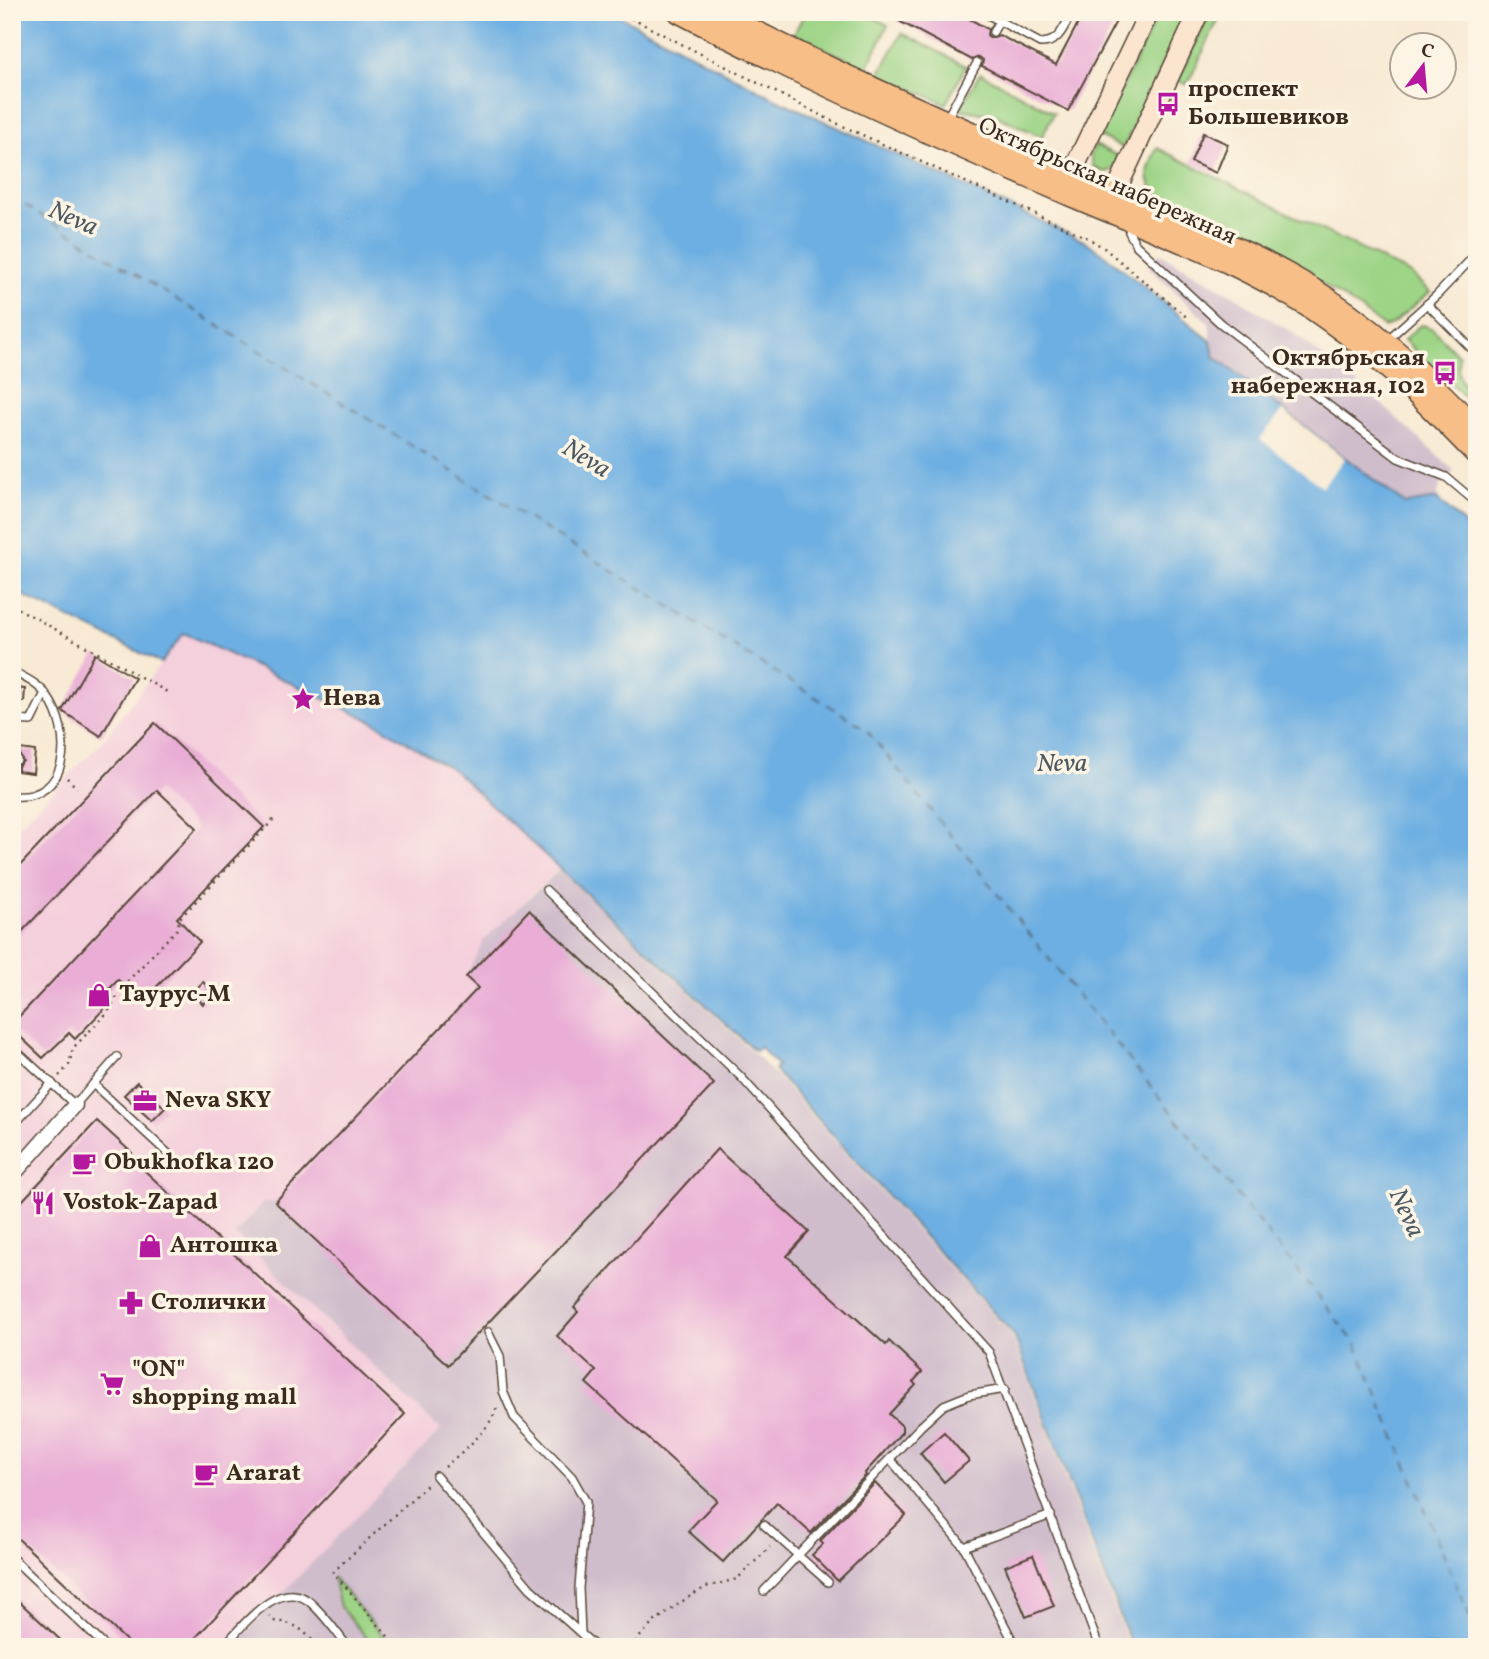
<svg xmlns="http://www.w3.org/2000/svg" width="1489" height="1659" font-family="Vollkorn,serif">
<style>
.built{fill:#f4cfdc}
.industrial{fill:#d0bdcc}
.green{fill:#9dd486;stroke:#6c7f52;stroke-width:2}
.water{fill:#6dafe2;stroke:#546c80;stroke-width:2}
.pier{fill:#f8ead4}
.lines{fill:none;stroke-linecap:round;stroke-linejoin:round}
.ferry{stroke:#4c5963;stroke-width:2;stroke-dasharray:9 7;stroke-linecap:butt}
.building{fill:#e9add6}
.service-casing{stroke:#574739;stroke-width:10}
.minor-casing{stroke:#574739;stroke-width:17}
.secondary-casing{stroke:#574739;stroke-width:22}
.primary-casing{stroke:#574739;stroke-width:24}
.path{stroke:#574739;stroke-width:2.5;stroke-dasharray:2 5;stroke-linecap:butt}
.service{stroke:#fff;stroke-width:7}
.minor{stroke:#fff;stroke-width:14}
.secondary{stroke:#fce5cf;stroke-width:19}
.primary{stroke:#f7be88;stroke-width:21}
.labels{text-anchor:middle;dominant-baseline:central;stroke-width:7;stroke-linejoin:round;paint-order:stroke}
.poi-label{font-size:24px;font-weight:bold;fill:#3b2a1e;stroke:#fcf5e5;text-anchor:start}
.street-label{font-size:24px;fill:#3b2a1e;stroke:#fcf5e5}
.water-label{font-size:26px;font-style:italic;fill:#4c5963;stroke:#fcf5e5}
</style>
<rect width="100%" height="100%" fill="#fcf5e5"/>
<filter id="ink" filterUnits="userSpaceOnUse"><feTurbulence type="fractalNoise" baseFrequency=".0143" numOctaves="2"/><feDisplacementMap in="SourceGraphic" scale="14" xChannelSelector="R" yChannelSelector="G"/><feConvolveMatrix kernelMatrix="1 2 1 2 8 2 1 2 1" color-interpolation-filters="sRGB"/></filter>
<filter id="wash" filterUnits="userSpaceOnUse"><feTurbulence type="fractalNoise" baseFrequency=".00686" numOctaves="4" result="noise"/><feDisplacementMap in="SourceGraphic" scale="28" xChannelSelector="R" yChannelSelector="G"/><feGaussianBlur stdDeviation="1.57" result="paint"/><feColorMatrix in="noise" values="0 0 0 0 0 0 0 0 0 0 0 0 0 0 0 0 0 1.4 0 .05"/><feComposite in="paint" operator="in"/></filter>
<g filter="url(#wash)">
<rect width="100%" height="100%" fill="#f8ead4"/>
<polygon class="built" points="184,633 372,721 455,771 561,867 523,902 466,977 478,988 275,1202 263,1204 236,1234 441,1430 230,1647 12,1647 12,1206 23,1193 12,1182 12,832 101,743"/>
<g class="industrial">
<polygon points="1159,253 1234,296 1291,332 1341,370 1378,401 1454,471 1440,485 1437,499 1405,504 1214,356 1209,323 1148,267"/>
<polygon points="559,870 764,1063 1012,1336 1129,1647 230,1647 441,1430 235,1234 263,1203 275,1202 477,988 466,977 484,940"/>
</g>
<g class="green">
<polygon points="805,12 863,12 888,25 867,68 794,34"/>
<polygon points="1159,12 1188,12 1123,148 1099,136"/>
<polygon points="1211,12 1222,12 1187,85 1178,81"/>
<polygon points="902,33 966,66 946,104 879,74"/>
<polygon points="980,73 1054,113 1042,137 997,116 960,109"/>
<polygon points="1095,145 1120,157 1110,171 1104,172 1093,167 1091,156"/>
<path d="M 1157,148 L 1411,274 L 1430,292 L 1392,324 L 1384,327 C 1314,273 1241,236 1161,198 C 1142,181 1147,169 1157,148 Z"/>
<path d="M 1423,325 L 1433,329 L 1459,356 C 1456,375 1461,387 1477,398 L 1477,409 L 1448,380 L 1452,375 L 1444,368 L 1439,373 L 1404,340 L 1419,326 Z"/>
<polygon points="333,1577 383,1636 377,1647 374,1647 340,1607"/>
</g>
<polygon class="water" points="12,12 612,12 772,97 1084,241 1101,252 1211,341 1214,356 1405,504 1437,499 1477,536 1477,1647 1137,1647 1135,1644 1131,1645 1014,1335 774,1070 778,1066 760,1047 755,1051 455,771 372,721 184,633 161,663 12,590"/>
<polygon class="pier" points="1283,410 1345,458 1322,487 1260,439"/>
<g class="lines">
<polyline class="ferry" points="12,197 865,728 1356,1344 1477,1634"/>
</g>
<g id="blocks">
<g class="building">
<polygon points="882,12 957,12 988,29 987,35 991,38 999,35 1056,65 1084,12 1121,12 1068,111 982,66 983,60 979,57 972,60"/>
<polygon points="1203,133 1228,144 1216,173 1191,162"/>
<polygon points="95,654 135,678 101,736 62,711"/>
<polygon points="12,688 25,689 24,702 12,701"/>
<polygon points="155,723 264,827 177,918 200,942 142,1002 118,980 97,1002 104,1009 75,1039 69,1033 43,1058 12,1029 12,1024 197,828 157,790 12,942 12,874"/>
<polygon points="20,749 35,751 33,773 18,771 18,766 23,761 19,754"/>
<polygon points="529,910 714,1084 448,1365 275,1202 478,988 466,977"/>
<polygon points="203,982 214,993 203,1004 192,993"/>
<polygon points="137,1082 165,1108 152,1121 124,1095"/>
<polygon points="97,1121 132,1153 129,1156 405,1414 187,1647 133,1647 12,1533 12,1192 22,1201"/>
<polygon points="717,1149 809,1232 787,1256 886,1345 889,1341 922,1372 913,1382 916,1385 889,1414 902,1426 902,1432 865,1473 866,1475 811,1533 777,1503 723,1562 688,1531 717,1500 586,1383 596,1371 557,1336 578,1312 574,1308"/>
<polygon points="944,1432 969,1461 944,1482 920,1453"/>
<polygon points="875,1483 906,1515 838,1581 812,1555 823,1544 820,1541"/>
<polygon points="1033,1555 1054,1606 1026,1617 1005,1566"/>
<polygon points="12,1595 68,1647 12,1647"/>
</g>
</g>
</g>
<g filter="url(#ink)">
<use href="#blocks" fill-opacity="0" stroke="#574739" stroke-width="2"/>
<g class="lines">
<g class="service-casing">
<g id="service">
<path d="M 983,12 L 1040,43 C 1059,44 1064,27 1072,12"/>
<polyline points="993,32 999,21"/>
<polyline points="947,118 977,63"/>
<polyline points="1132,223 1129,232 1136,245 1220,323 1398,458 1446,477 1477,503"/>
<polyline points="1427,304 1477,354"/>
<polyline points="1386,341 1437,295 1477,253"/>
<path d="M 12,671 C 25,678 39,684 47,696 C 73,732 71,802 12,796"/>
<polyline points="12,720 31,721 45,693"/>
<polyline points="12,760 17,760"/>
<polyline points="546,890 740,1076 989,1352 1099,1647"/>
<polyline points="12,1047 75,1105 117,1057"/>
<polyline points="93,1084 175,1160"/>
<polyline points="12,1127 52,1083"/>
<polyline points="488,1332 500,1356 503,1391 514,1417 572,1477 586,1502 579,1588 581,1633"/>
<polyline points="890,1459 964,1547 1016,1647"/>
<polyline points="436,1476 530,1588 596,1647"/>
<polyline points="764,1525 828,1582"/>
<polyline points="964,1547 1051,1515"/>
<polyline points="12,1558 106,1647"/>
<polyline points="764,1591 920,1427 944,1405 969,1395 1005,1389"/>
<path d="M 223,1647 C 243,1625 282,1573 313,1605 C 326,1617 337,1633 348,1647"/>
</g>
</g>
<g class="minor-casing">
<polyline id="minor" points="12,1176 75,1105"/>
</g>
<g class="secondary-casing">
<g id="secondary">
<polyline points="1063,191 1149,12"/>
<polyline points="1107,210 1199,12"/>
</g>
</g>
<g class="primary-casing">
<g id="primary">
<path d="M 679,12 C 807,79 939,138 1072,196 C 1158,233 1252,265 1328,320 C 1383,359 1431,407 1477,455"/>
<path d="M 717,12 C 838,75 963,129 1087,184 C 1159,215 1235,243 1303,283 C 1369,322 1425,375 1477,430"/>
</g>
</g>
<g class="path">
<polyline points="619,12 834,122 1088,238 1104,248 1189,319"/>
<polyline points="12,605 169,693"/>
<polyline points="67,778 77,788"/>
<polyline points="59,1076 69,1065 73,1048 108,1012 123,986 177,929 180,918 276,817"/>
<path d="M 445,1467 C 464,1449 489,1432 497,1407"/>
<path d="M 269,1616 L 273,1621 C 295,1622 305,1631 318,1647"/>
<polyline points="382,1647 389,1639"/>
<polyline points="397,1647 333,1572 428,1484"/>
<polyline points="630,1647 654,1622 687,1598 706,1587 737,1579 770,1547"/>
</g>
<use href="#service" class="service"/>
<use href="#minor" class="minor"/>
<use href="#secondary" class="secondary"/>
<use href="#primary" class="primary"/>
</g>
</g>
<defs>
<g id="bus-bare" transform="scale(1.89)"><path d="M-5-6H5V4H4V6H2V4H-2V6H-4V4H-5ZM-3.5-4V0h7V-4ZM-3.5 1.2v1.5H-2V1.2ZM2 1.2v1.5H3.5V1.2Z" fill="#b5179e" stroke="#fcf5e5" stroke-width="2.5" paint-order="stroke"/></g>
<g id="sight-bare" transform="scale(1.89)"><path d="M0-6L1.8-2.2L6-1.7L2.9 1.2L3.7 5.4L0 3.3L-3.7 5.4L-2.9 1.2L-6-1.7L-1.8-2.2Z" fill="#b5179e" stroke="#fcf5e5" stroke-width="2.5" paint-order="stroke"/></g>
<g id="shop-bare" transform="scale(1.89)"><path d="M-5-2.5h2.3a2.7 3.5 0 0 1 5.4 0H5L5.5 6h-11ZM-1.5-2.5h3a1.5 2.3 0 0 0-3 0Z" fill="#b5179e" stroke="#fcf5e5" stroke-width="2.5" paint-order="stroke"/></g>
<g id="office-bare" transform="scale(1.89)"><path d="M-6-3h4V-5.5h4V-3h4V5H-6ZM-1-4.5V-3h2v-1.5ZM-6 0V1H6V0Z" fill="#b5179e" stroke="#fcf5e5" stroke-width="2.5" paint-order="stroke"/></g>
<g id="cafe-bare" transform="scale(1.89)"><path d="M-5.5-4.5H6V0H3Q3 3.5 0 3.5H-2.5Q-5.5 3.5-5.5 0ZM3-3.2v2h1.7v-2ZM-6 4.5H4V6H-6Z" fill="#b5179e" stroke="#fcf5e5" stroke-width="2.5" paint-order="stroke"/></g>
<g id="restaurant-bare" transform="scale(1.89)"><path d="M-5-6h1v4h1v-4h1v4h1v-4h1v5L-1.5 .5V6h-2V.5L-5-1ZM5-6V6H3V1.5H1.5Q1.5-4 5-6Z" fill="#b5179e" stroke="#fcf5e5" stroke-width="2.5" paint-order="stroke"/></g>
<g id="pharmacy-bare" transform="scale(1.89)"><path d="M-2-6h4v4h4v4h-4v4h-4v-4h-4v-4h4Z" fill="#b5179e" stroke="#fcf5e5" stroke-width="2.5" paint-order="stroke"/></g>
<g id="supermarket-bare" transform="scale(1.89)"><path d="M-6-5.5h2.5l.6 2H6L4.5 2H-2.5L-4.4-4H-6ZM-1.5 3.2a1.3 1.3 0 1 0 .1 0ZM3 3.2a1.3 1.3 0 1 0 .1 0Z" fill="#b5179e" stroke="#fcf5e5" stroke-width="2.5" paint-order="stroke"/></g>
</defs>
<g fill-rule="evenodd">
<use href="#bus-bare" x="1168" y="104"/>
<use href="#bus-bare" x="1445" y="373"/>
<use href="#sight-bare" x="303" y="699"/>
<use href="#shop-bare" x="99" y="995"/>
<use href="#office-bare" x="145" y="1101"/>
<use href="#cafe-bare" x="84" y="1163"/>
<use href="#restaurant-bare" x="43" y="1203"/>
<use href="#shop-bare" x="150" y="1246"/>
<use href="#pharmacy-bare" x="131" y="1303"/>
<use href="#supermarket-bare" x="112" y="1384"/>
<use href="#cafe-bare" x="206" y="1474"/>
</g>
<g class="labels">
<g class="poi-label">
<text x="1188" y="90">проспект<tspan x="1188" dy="28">Большевиков</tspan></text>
<text x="1425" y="359" text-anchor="end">Октябрьская<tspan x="1425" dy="28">набережная, 102</tspan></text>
<text x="323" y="699">Нева</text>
<text x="119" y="995">Таурус-М</text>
<text x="165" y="1101">Neva SKY</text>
<text x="104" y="1163">Obukhofka 120</text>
<text x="63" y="1203">Vostok-Zapad</text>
<text x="170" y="1246">Антошка</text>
<text x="151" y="1303">Столички</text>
<text x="132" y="1370">"ON"<tspan x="132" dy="28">shopping mall</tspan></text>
<text x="226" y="1474">Ararat</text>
</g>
<g class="street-label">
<text transform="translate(1107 182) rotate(24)">Октябрьская набережная</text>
</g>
<g class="water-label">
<text transform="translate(73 219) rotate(23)">Neva</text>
<text transform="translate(586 459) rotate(31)">Neva</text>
<text x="1062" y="764">Neva</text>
<text transform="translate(1406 1213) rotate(65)">Neva</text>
</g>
</g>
<rect width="1489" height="1659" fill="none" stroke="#fcf5e5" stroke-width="42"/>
<g transform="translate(1423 66) rotate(16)"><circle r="33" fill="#fcf5e5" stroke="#afa495" stroke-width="2"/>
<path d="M0-5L12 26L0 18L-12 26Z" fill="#b5179e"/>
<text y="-10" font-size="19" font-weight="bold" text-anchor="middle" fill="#3b2a1e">С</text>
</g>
</svg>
